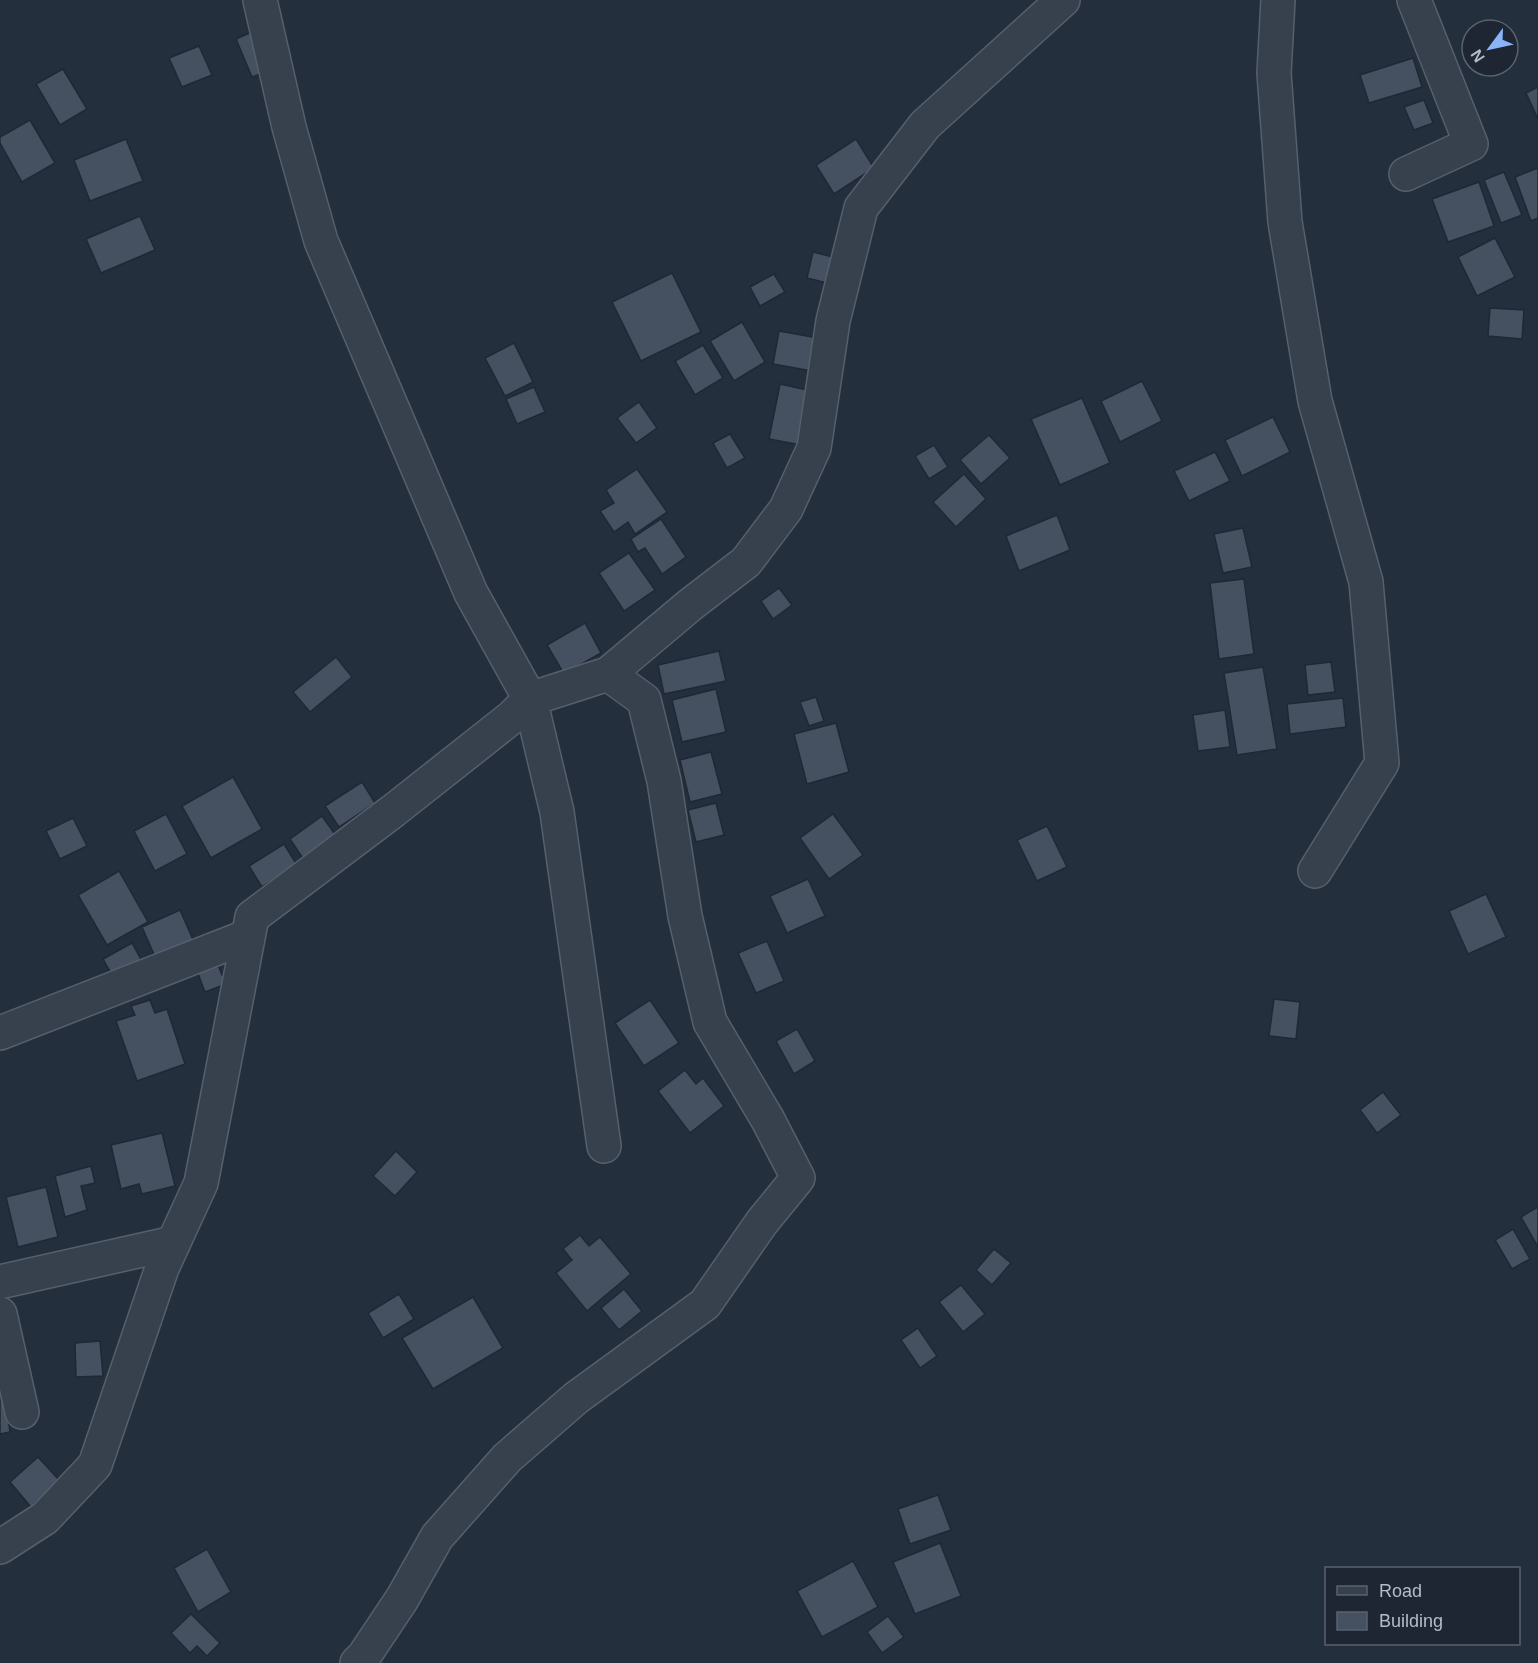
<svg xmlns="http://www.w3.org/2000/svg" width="1538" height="1663" font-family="Arial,sans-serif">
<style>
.building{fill:#455161;stroke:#1f2834;stroke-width:1.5}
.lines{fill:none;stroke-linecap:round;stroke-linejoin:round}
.minor-casing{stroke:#565f6b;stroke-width:36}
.minor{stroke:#37414d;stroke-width:33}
</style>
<rect width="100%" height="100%" fill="#242f3d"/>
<g class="building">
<polygon points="254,31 270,70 252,77 236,39"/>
<polygon points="199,46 212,75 182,87 169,58"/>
<polygon points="1413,58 1422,87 1369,103 1360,75"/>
<polygon points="63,69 87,109 60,125 36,84"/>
<polygon points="1538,87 1538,119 1526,93"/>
<polygon points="1424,100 1433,123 1414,130 1404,107"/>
<polygon points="30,120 55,163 22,182 0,143 0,137"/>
<polygon points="126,139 143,181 90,201 74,160"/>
<polygon points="856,139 874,168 834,194 816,165"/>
<polygon points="1538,168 1538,218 1531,221 1515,177"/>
<polygon points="1504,172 1522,215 1501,223 1484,180"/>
<polygon points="1479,182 1494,226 1448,242 1432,199"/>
<polygon points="140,216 155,250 101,273 86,239"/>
<polygon points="1495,238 1515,277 1477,296 1458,257"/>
<polygon points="813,252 833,257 827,283 807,278"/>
<polygon points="672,273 701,332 641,361 612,302"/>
<polygon points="774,274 785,292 760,306 750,287"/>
<polygon points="1490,308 1524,310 1522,339 1488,336"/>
<polygon points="742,322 765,362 734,381 710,341"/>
<polygon points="779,331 818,338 812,371 773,364"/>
<polygon points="514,343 533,382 505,396 485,358"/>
<polygon points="703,345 723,378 695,395 675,361"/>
<polygon points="1142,381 1162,421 1120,442 1101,401"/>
<polygon points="780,384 812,391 801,445 769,439"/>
<polygon points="534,387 545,412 517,424 506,399"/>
<polygon points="1082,398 1110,463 1060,485 1031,419"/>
<polygon points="639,402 657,428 636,443 617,418"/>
<polygon points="1273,417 1290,452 1242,476 1225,440"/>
<polygon points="730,434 745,458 727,468 713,443"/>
<polygon points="989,435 1010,458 981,484 960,460"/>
<polygon points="934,445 948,467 929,479 915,456"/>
<polygon points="1215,452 1230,481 1189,501 1174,471"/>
<polygon points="637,469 667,512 635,534 628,522 614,532 600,511 614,503 606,490"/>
<polygon points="964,474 986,499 956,527 933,502"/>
<polygon points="1057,515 1070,550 1019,571 1006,536"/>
<polygon points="661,519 686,557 662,574 645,548 638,552 631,539"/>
<polygon points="1243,528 1252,567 1223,573 1214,534"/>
<polygon points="629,553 655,590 624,611 599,573"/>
<polygon points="1244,579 1254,654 1219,659 1210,583"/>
<polygon points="779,588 792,605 773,619 761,601"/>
<polygon points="585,623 601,653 564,674 547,645"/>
<polygon points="719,651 726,681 664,694 658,665"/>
<polygon points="336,657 352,677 310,712 293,692"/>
<polygon points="1331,662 1335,692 1308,695 1305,665"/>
<polygon points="1263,667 1277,749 1237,755 1224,673"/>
<polygon points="716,689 726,732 682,742 672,700"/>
<polygon points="816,697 824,721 809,726 800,702"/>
<polygon points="1343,698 1346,727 1290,734 1287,704"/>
<polygon points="1225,710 1230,747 1198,751 1193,715"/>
<polygon points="836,723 849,772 807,784 794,734"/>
<polygon points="711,752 722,794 690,802 680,760"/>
<polygon points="233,777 262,829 211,858 182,806"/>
<polygon points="362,782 375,803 339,827 325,806"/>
<polygon points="716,803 724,835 696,842 688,810"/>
<polygon points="166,814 187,854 155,871 134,831"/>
<polygon points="833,814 863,855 829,879 800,838"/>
<polygon points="322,816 339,840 306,863 290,839"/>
<polygon points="73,818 87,846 60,859 46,831"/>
<polygon points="1047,826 1067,867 1037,881 1017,840"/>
<polygon points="284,844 297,865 262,887 249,866"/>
<polygon points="119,871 148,922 107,945 78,895"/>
<polygon points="808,879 825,916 787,933 770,896"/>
<polygon points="1486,894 1506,937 1468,954 1449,911"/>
<polygon points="180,910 194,942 156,959 142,927"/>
<polygon points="767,941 784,981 756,993 738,953"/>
<polygon points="132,943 144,965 115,980 103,959"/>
<polygon points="217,963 226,984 205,992 197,971"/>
<polygon points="1274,999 1300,1002 1296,1039 1269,1036"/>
<polygon points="150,1000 155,1013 167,1009 185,1064 137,1081 116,1021 135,1015 131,1006"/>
<polygon points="650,1000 679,1043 644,1066 615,1023"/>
<polygon points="797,1029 815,1061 794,1074 776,1041"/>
<polygon points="685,1070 696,1084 703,1078 724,1106 690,1133 658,1091"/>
<polygon points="1383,1092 1401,1115 1377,1133 1360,1110"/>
<polygon points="162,1133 175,1186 142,1194 139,1184 121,1189 111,1145"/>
<polygon points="396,1151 417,1172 395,1196 373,1176"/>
<polygon points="91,1166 95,1183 81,1186 87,1210 65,1217 55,1176"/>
<polygon points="46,1187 58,1237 18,1247 6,1197"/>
<polygon points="1538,1207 1538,1247 1521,1217"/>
<polygon points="1513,1229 1530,1259 1512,1269 1495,1240"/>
<polygon points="580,1235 589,1246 600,1237 631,1274 587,1311 556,1273 572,1260 563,1249"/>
<polygon points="994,1249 1011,1263 992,1285 976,1270"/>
<polygon points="961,1285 985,1314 963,1332 939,1302"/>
<polygon points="624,1289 642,1311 619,1330 601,1308"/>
<polygon points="399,1294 414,1319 383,1338 368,1313"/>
<polygon points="473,1297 503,1348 433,1389 402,1338"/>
<polygon points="918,1328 937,1356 920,1368 901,1340"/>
<polygon points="100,1341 103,1376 76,1377 75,1343"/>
<polygon points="0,1385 3,1385 10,1432 0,1434"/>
<polygon points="38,1457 60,1481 31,1507 10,1482"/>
<polygon points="938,1495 951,1530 910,1544 898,1509"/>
<polygon points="940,1543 961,1596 915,1614 893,1562"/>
<polygon points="207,1549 231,1592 198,1612 174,1568"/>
<polygon points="853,1561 878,1607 822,1637 797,1591"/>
<polygon points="191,1614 220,1643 207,1656 197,1646 190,1653 171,1633"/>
<polygon points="888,1616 904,1637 882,1653 867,1632"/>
</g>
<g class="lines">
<g class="minor-casing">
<g id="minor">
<polyline points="1278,0 1274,73 1285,222 1315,401 1366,582 1382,763 1315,871"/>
<polyline points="1406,174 1471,144 1414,0"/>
<polyline points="0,1033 248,936"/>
<polyline points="604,1146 557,812 530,699 608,674 690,605 746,562 786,509 814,448 833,321 861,208 925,125 1063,0"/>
<polyline points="0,1282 173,1243"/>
<polyline points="0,1314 22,1412"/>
<polyline points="0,1547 45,1518 95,1465 162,1268 201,1183 252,917 393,811 512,717 530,699 471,593 321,241 289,127 260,0"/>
<polyline points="357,1663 364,1656 402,1599 437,1537 507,1458 576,1398 705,1304 762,1222 798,1178 768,1120 710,1022 685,916 664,781 644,700 608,674"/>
</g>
</g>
<use href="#minor" class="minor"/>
</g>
<rect x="1325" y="1567" width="195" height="78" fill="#1d2632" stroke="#59626e" stroke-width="1.5"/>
<rect x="1337" y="1586" width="30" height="9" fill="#37414d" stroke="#59626e" stroke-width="1.5"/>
<text x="1379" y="1597" font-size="18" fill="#b3bcc8">Road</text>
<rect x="1337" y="1612" width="30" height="18" fill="#455161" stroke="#59626e" stroke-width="1.5"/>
<text x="1379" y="1627" font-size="18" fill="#b3bcc8">Building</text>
<g transform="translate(1490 48) rotate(237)"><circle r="28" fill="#1d2632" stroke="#59626e" stroke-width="1.5"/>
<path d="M0-4.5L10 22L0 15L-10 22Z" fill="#89b5f8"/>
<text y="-9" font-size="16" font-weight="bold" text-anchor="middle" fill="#b3bcc8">N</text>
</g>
</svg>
